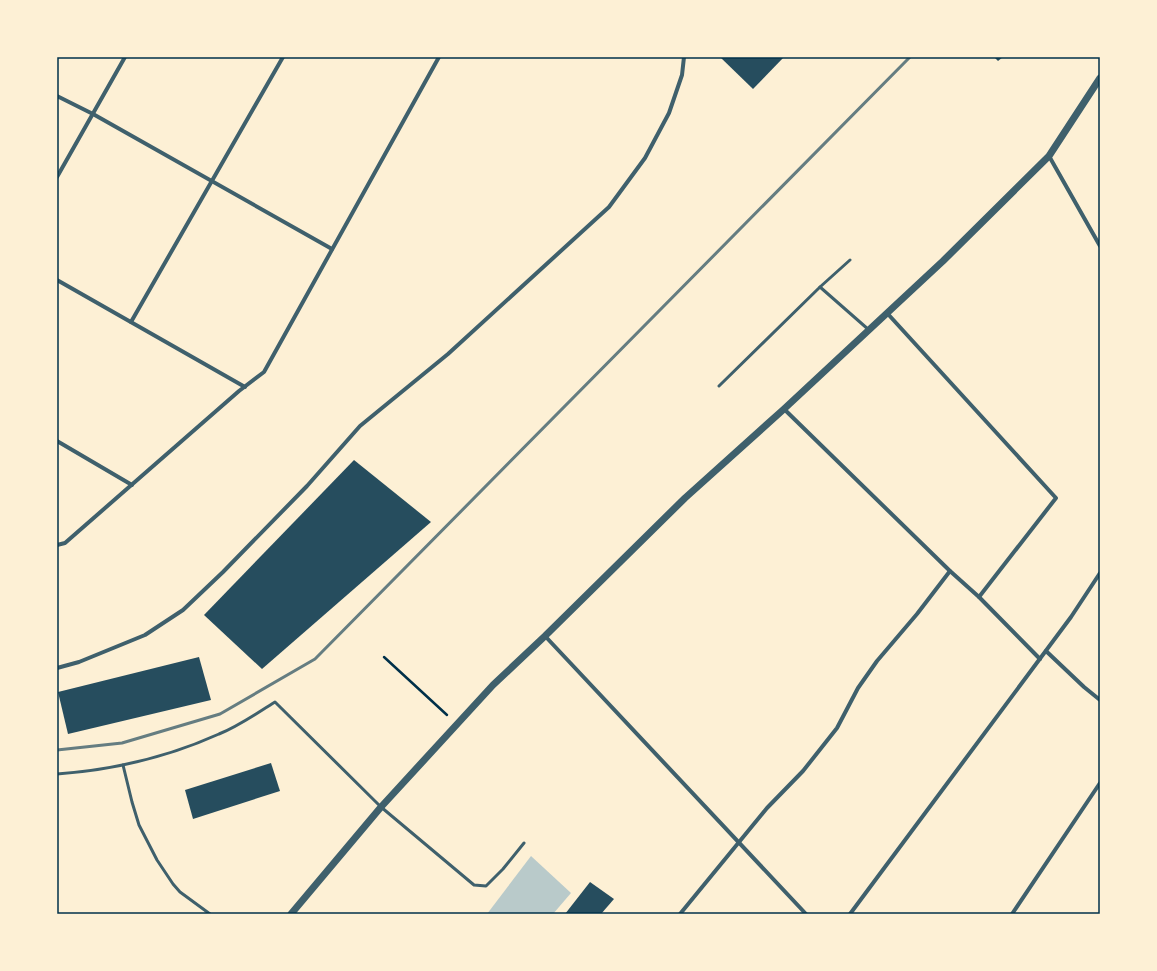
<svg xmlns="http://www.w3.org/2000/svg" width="1157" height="971" font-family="Inter,sans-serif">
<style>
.green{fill:#b9caca}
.building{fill:#264d5e}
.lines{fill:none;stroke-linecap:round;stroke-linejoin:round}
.path{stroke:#003049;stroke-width:2.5}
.service{stroke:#3f606c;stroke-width:3}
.minor{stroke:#3f606c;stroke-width:4}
.tertiary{stroke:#3f606c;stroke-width:7}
.rail{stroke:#657d81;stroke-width:3}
.neatline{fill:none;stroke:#003049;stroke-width:1.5}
</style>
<rect width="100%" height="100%" fill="#fdf0d5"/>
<polygon class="green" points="531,856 571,893 553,914 487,914"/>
<g class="building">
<polygon points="720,57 784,57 753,89"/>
<polygon points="994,57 1003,57 998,61"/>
<polygon points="354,460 431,522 262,669 204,615"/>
<polygon points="199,657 211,700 68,734 58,692"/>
<polygon points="271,763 280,791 193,819 185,790"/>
<polygon points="590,882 614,899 601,914 565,914"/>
</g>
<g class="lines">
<polyline class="path" points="384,657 447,715"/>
<g class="service">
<polyline points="820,287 869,330"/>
<polyline points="719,386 820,287 850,260"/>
<polyline points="123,765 132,802 139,825 157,860 173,884 180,892 210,914"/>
<path d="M 57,774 C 112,770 168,757 219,734 C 239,726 257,713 275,702 L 381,807 L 474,885 L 486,886 L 503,869 L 524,843"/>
</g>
<g class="minor">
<polyline points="57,96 93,114 332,249"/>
<polyline points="1049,156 1100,246"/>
<polyline points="57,177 125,57"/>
<polyline points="57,280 245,387"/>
<polyline points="887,313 1056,498 979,597"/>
<polyline points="131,322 283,57"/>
<polyline points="784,409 950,571 979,597 1040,659"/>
<polyline points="57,441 132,485"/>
<polyline points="57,545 65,543 239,391 264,372 439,57"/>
<polyline points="545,636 806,914"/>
<polyline points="1046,651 1084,687 1100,700"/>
<polyline points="57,668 79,662 145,635 183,610 223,572 307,486 360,426 448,354 609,207 645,158 669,113 682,75 684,57"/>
<polyline points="680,914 767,808 803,771 837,728 858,688 877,661 917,614 950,571"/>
<polyline points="850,914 1071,617 1100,573"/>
<polyline points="1012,914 1100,783"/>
</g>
<polyline class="tertiary" points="291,914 381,807 493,685 545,636 685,498 784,409 943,261 1049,156 1100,78"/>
<polyline class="rail" points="57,750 122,743 220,714 315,659 910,57"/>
</g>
<rect width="1157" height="971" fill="none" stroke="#fdf0d5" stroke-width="116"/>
<rect x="58" y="58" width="1041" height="855" class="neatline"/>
</svg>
